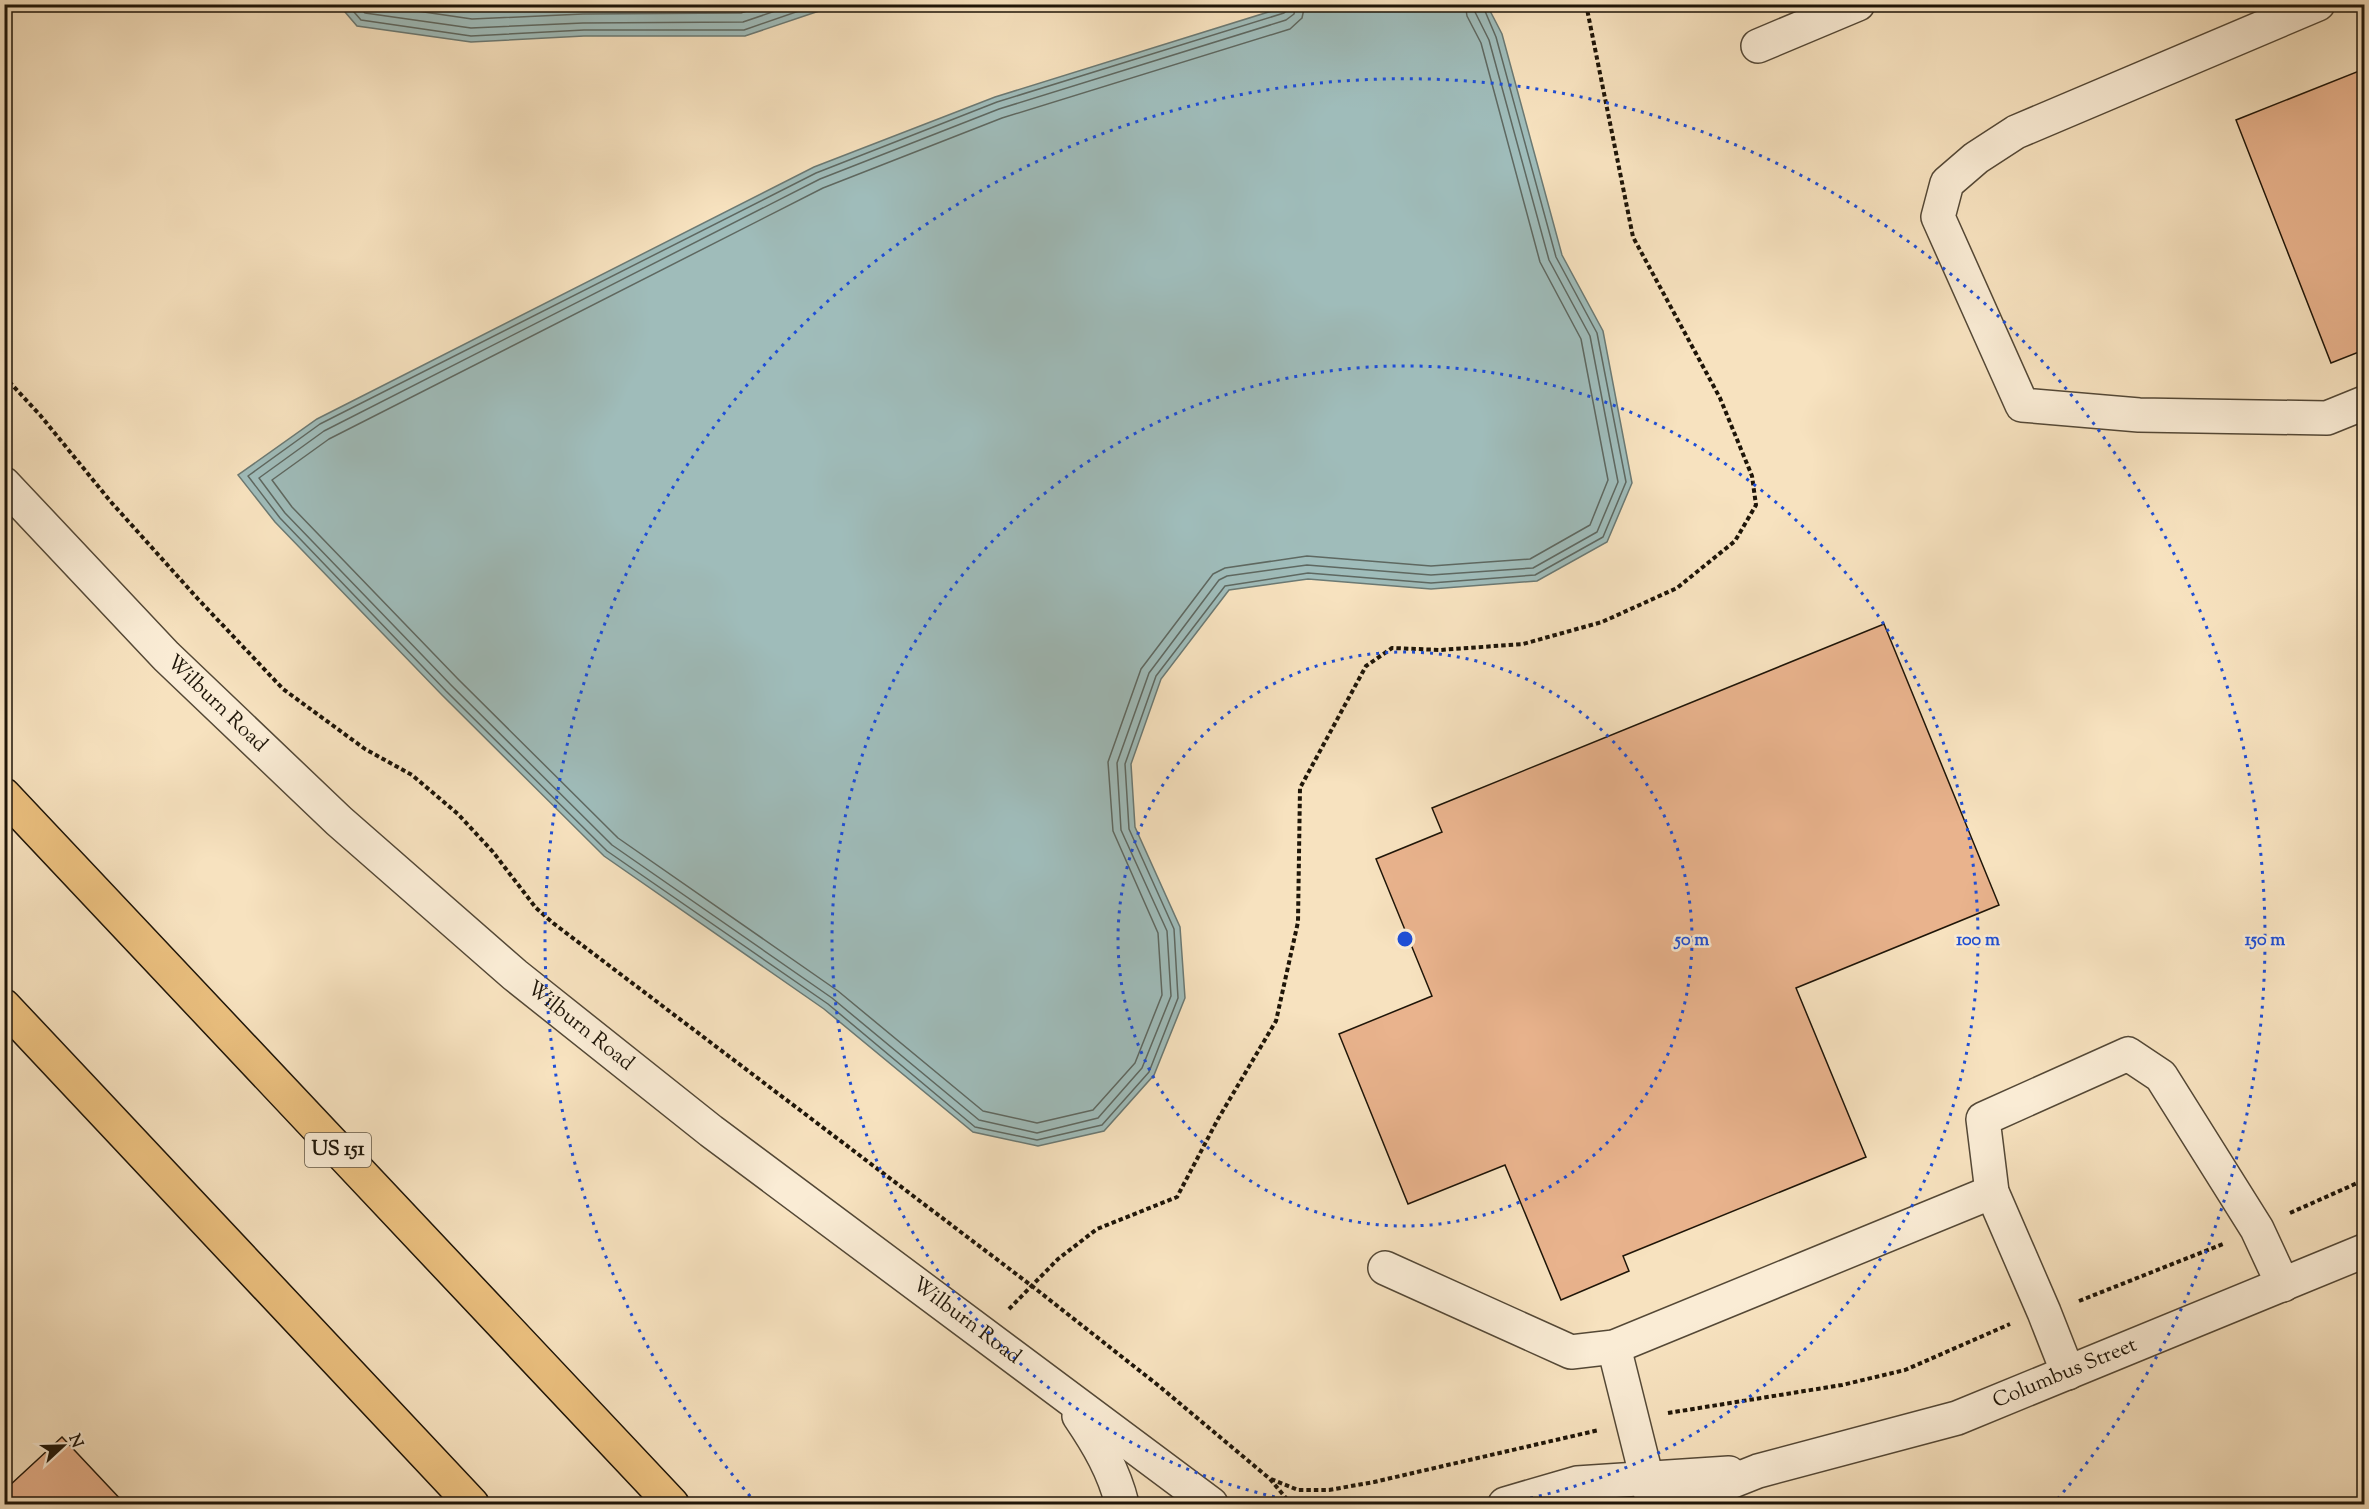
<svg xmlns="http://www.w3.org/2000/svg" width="2369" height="1509" font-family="'Sorts Mill Goudy',serif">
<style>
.water{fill:#9fbcba;stroke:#6b7973;stroke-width:1.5}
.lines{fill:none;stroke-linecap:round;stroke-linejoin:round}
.shore{stroke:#5e6861;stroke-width:1.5}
.building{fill:#e9b38d;stroke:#1e1508;stroke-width:1.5}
.minor-casing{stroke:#544836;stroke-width:36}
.highway-casing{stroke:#1e1508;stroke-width:36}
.path{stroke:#1e1508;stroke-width:4;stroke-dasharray:4.5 3;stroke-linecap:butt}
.minor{stroke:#faecd5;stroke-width:33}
.highway{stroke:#ecc180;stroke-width:33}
.ring{fill:none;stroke:#1d4ed8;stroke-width:3;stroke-dasharray:3 6}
.labels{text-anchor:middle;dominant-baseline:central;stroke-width:5;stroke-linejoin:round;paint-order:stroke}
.shield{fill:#faecd5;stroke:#605646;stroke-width:1.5}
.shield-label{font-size:20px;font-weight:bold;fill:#1e1508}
.street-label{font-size:21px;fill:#1e1508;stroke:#faecd5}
.centre{fill:#1d4ed8;stroke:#faecd5;stroke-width:3}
.ring-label{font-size:18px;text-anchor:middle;font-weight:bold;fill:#1d4ed8;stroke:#faecd5;stroke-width:5;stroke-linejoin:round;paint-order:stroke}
</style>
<rect width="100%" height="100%" fill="#f7e2bf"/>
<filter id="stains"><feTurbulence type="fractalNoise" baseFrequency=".00333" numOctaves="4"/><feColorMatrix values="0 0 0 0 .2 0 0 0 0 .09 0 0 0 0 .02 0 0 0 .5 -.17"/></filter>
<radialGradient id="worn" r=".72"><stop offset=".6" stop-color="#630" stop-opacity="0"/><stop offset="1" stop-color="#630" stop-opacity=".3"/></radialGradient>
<g class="water">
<polygon points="339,5 832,5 825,9 745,36 584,36 471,42 357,26"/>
<polygon points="1487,5 1502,34 1562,255 1603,331 1632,483 1607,542 1537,581 1431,589 1308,579 1229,590 1161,679 1131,764 1135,827 1180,927 1185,998 1154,1075 1104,1131 1038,1146 973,1132 824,1009 604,856 442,695 275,522 238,475 317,419 814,167 995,97 1291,5"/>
</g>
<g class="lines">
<g class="shore">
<polyline points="347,4 361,20 471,36 584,30 744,30 819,4"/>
<polyline points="356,4 365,13 471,28 583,23 743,22 796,4"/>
<polyline points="369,4 472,19 583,14 741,13 767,4"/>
<polyline points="1289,4 1288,10 1284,13 997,102 816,173 320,424 248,476 280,518 446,691 607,851 828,1004 975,1127 1037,1140 1102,1125 1149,1072 1178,998 1174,929 1129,829 1125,764 1156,676 1225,586 1308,573 1431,583 1535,575 1603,537 1626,482 1597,333 1556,257 1496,37 1482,4"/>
<polyline points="1296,4 1294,14 1286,20 999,109 820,179 324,431 259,478 285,513 451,685 612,845 832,998 979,1120 1037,1133 1098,1118 1142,1068 1171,996 1167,931 1121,830 1117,763 1149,673 1219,580 1227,576 1307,565 1431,575 1533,568 1597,532 1618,482 1590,336 1549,260 1489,40 1475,12 1474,4"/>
<polyline points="1305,4 1302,18 1290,29 1002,118 823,188 329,439 272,480 292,507 458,679 618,838 838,991 983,1111 1037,1123 1093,1110 1135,1063 1162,995 1158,933 1113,831 1108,762 1141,669 1213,574 1225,568 1307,556 1431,566 1530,559 1590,525 1608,480 1581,339 1540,262 1481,43 1467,16 1465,4"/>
</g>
</g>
<g class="building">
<polygon points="2364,69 2364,350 2331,363 2236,120"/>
<polygon points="1884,624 1999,905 1796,988 1866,1157 1623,1256 1629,1271 1561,1300 1505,1165 1408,1204 1339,1034 1432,996 1376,859 1442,832 1432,808"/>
<polygon points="62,1437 125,1504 4,1504 4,1481 9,1486"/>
</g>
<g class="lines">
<g class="minor-casing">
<g id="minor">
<polyline points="2318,4 2016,132 1976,158 1947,183 1938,217 2022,405 2139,415 2327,418 2364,403"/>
<polyline points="1758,46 1858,4"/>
<path id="s1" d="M 4,484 L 166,656 L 339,821 L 515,975 L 711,1131 L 1211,1504"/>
<polyline points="1385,1268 1571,1352 1614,1347 1992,1192"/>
<polyline points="1614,1347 1652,1499"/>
<polyline points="2068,1373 2044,1312 1992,1192 1983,1119 2128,1054 2161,1076 2257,1229 2283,1285"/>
<path d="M 1079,1416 C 1098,1444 1114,1471 1122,1504"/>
<polyline points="1505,1504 1577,1483 1729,1473"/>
<path id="s2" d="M 1675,1504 L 1758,1471 L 1957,1418 L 2364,1251"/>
</g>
</g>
<g class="highway-casing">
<g id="highway">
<polyline points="4,795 672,1504"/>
<polyline points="4,1006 472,1504"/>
</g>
</g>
<g class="path">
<polyline points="4,376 40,415 111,502 198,599 283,689 365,749 412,775 458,814 493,852 536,908 553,923 1032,1286 1159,1386 1270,1479 1291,1504"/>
<polyline points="2290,1213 2364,1180"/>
<polyline points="2079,1301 2223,1244"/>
<polyline points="1009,1309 1058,1259 1097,1229 1177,1197 1218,1119 1276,1021 1298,922 1300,788 1366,666 1392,648 1440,650 1523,644 1602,622 1677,588 1735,541 1756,505 1752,476 1720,398 1633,237 1586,4"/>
<polyline points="1668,1413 1842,1385 1905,1370 2010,1324"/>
<polyline points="1271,1479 1298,1490 1329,1490 1374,1482 1599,1430"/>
</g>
<use href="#minor" class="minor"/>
<use href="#highway" class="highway"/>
</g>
<g class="ring">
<circle cx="1405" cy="939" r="287"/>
<path d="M1310 1504A573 573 0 1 1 1500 1504"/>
<path d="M756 1503A860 860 0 1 1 2054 1503"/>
</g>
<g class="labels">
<rect class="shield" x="305" y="1133" width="66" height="34" rx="4.5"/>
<g class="shield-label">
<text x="338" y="1150">US 151</text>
</g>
<g class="street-label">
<text stroke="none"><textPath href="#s1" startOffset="306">Wilburn Road</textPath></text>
<text stroke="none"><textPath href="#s1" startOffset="792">Wilburn Road</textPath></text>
<text stroke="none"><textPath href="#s1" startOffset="1278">Wilburn Road</textPath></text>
<text stroke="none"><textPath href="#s2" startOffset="412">Columbus Street</textPath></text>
</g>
</g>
<circle cx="1405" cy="939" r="9" class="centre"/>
<g class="ring-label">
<text x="1692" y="945">50 m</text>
<text x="1978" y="945">100 m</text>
<text x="2265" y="945">150 m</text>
</g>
<rect width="2369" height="1509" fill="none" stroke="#f7e2bf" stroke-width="24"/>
<rect x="6" y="6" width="2357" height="1497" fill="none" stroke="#1e1508" stroke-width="3"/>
<rect x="12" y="12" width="2345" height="1485" fill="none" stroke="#1e1508" stroke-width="1.5"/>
<g transform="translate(63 1446) rotate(68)" stroke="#faecd5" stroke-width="4.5" paint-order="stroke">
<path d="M0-4.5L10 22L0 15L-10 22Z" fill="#1e1508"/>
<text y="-9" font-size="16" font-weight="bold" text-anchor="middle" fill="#1e1508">N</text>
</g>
<rect width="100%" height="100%" filter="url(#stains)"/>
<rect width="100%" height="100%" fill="url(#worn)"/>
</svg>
